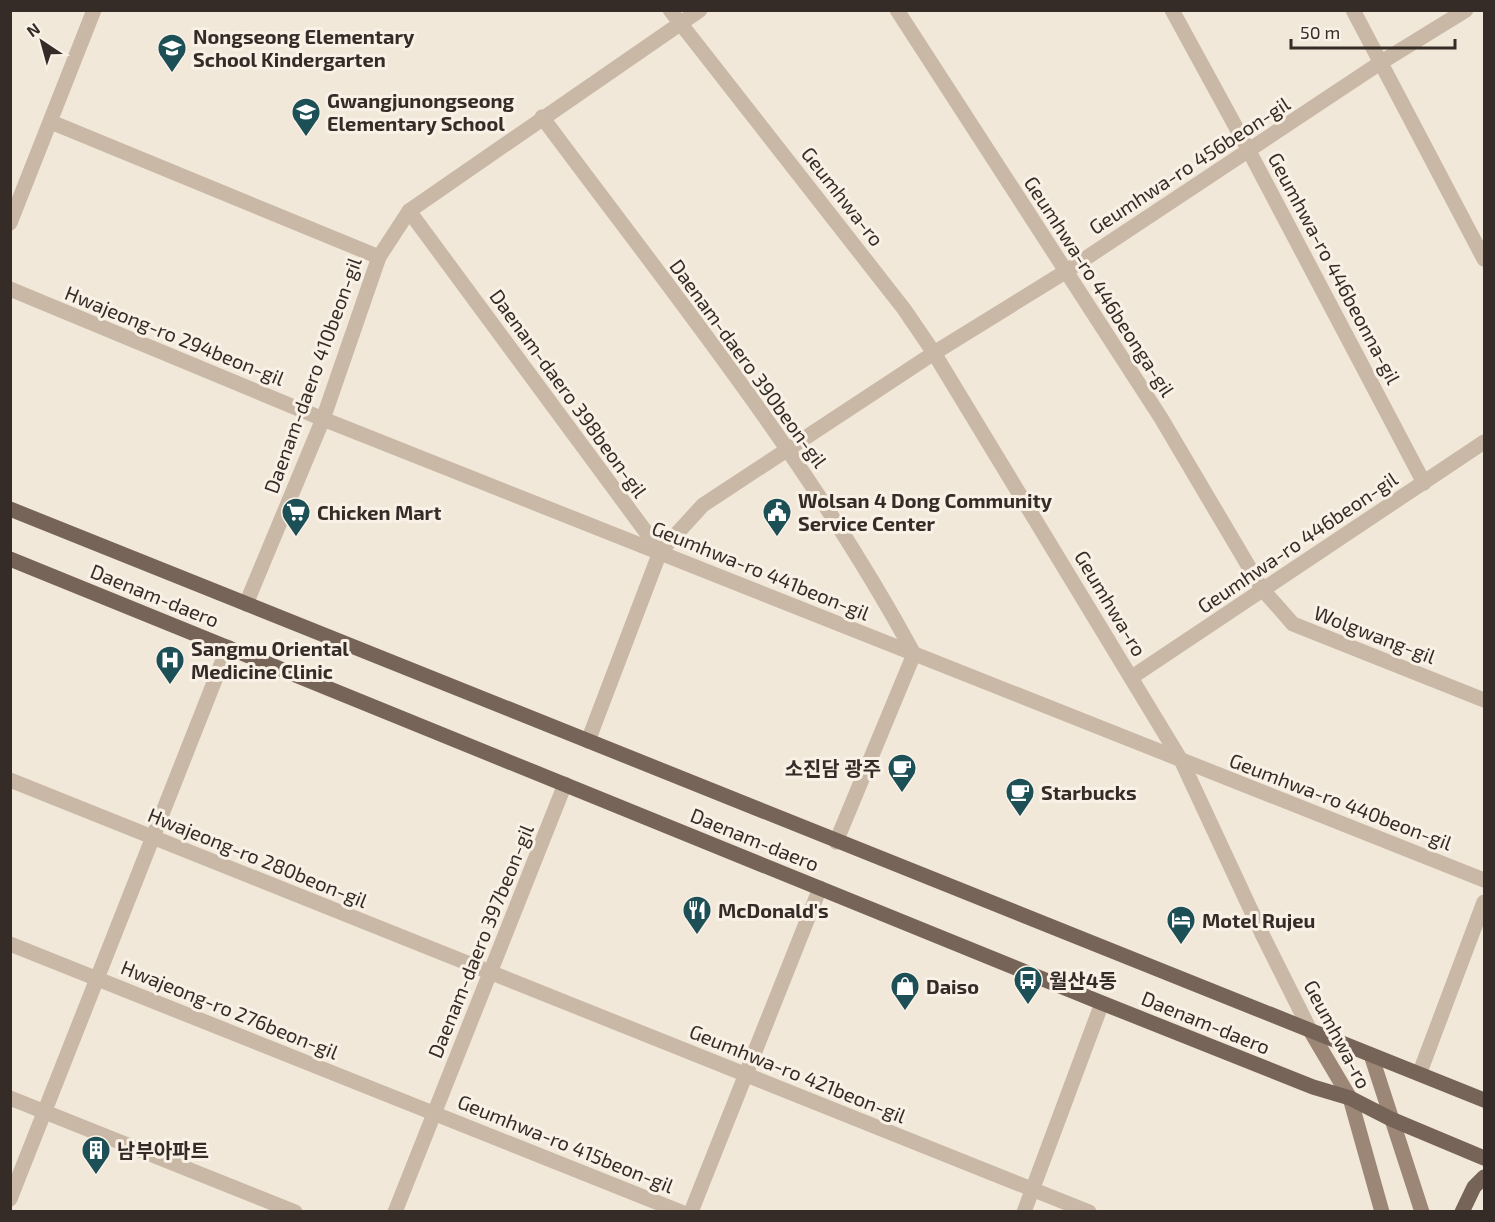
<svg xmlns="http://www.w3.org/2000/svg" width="1495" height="1222" font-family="'Exo 2','Noto Sans KR',sans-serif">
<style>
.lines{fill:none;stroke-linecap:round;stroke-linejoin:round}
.street{stroke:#c9b8a6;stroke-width:15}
.secondary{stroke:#9c8777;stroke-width:15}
.primary{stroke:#776458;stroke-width:15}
.labels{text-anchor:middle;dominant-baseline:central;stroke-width:6;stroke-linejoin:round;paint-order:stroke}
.poi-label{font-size:20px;font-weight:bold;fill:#352c27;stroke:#f9f1e6;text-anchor:start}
.street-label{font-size:20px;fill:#352c27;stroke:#f9f1e6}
</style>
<rect width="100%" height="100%" fill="#f1e8da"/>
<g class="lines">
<g class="street">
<polyline points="670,10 904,309 934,353 1182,762 1263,936 1311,1032"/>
<polyline points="897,10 1161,418 1262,589 1293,624 1484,700"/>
<polyline points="1172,10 1249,151 1424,483"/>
<polyline points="1353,10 1484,259"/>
<path d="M 542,117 C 672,292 810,462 914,654 L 836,842"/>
<polyline points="51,122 379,257"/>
<polyline points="409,211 660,551"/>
<polyline points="10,223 94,10"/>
<polyline points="10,289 323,419 1484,880"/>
<polyline points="246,604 323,419 379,257 409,211 700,10"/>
<polyline points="1132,677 1484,442"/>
<polyline points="588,741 660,552 703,505 934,353 1065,272 1380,63 1466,10"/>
<polyline points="10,780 1089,1212"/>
<polyline points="10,944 681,1212"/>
<polyline points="1420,1072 1484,902"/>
<polyline points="10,1098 295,1212"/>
<polyline points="10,1199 228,647"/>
<polyline points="395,1212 565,784"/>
<polyline points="691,1212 820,888"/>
<polyline points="1024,1212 1102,1003"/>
</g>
<g class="secondary">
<polyline points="1311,1032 1350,1098 1382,1212"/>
<polyline points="1371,1055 1422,1212"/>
</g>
<g class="primary">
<polyline points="10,509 1484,1100"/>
<polyline points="10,559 1102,1003 1313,1087 1350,1098 1391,1119 1484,1158"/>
<polyline points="1462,1212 1474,1187 1484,1177"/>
</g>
</g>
<defs>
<g id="school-pin" transform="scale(1.5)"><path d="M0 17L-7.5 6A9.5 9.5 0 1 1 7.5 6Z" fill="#1d4f56" stroke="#f9f1e6"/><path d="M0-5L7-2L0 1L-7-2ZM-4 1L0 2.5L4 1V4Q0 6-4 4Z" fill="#fff"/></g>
<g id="supermarket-pin" transform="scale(1.5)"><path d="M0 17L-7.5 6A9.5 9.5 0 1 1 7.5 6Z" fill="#1d4f56" stroke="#f9f1e6"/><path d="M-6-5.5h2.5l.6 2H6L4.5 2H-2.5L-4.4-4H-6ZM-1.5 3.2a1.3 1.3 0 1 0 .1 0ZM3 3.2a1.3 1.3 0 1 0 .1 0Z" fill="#fff"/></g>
<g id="civic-pin" transform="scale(1.5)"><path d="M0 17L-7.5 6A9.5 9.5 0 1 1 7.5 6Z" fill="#1d4f56" stroke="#f9f1e6"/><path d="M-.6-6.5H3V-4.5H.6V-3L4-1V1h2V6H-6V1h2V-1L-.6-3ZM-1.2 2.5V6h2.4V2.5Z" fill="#fff"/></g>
<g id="hospital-pin" transform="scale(1.5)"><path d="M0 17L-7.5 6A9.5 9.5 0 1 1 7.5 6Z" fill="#1d4f56" stroke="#f9f1e6"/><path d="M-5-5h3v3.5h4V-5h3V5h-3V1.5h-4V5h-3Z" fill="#fff"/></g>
<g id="cafe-pin" transform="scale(1.5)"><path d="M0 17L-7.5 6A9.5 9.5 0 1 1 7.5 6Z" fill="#1d4f56" stroke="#f9f1e6"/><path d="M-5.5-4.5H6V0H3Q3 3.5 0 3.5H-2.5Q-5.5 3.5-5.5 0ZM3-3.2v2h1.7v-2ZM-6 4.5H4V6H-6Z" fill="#fff"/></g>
<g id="restaurant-pin" transform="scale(1.5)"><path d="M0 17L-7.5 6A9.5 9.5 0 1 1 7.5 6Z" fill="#1d4f56" stroke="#f9f1e6"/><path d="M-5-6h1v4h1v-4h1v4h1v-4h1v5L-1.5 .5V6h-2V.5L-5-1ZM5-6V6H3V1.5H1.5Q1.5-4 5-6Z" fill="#fff"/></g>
<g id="hotel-pin" transform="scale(1.5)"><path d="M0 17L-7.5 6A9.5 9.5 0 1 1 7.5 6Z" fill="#1d4f56" stroke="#f9f1e6"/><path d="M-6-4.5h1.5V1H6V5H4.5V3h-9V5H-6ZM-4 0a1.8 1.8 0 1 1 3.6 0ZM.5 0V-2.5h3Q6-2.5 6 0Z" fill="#fff"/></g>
<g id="bus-pin" transform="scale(1.5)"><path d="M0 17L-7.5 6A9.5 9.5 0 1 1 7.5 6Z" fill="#1d4f56" stroke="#f9f1e6"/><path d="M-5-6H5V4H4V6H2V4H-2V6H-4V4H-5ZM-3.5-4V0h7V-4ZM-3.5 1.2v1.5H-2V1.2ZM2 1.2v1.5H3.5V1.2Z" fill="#fff"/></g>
<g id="shop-pin" transform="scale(1.5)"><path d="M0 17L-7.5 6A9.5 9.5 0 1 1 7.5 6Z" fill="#1d4f56" stroke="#f9f1e6"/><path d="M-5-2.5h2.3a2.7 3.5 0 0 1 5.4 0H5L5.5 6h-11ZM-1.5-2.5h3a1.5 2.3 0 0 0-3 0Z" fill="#fff"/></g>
<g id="building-pin" transform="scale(1.5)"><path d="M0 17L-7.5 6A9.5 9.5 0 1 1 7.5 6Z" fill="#1d4f56" stroke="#f9f1e6"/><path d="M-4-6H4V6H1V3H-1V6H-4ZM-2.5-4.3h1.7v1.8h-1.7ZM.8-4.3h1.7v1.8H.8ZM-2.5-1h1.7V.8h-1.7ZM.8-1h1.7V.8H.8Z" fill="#fff"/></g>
</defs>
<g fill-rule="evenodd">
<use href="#school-pin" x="172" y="48"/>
<use href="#school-pin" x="306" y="112"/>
<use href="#supermarket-pin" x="296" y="512"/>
<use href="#civic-pin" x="777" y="512"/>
<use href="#hospital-pin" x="170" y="660"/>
<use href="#cafe-pin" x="902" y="768"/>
<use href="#cafe-pin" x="1020" y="792"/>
<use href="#restaurant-pin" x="697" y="910"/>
<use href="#hotel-pin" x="1181" y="920"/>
<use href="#bus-pin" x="1028" y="980"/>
<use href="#shop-pin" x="905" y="986"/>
<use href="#building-pin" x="96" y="1150"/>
</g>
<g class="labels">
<g class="poi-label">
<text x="193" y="36">Nongseong Elementary<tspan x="193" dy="23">School Kindergarten</tspan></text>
<text x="327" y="100">Gwangjunongseong<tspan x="327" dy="23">Elementary School</tspan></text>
<text x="798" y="500">Wolsan 4 Dong Community<tspan x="798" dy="23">Service Center</tspan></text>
<text x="317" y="512">Chicken Mart</text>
<text x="191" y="648">Sangmu Oriental<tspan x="191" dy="23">Medicine Clinic</tspan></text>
<text x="881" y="768" text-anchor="end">소진담 광주</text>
<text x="1041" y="792">Starbucks</text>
<text x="718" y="910">McDonald's</text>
<text x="1202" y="920">Motel Rujeu</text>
<text x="1049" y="980">월산4동</text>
<text x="926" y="986">Daiso</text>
<text x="117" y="1150">남부아파트</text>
</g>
<g class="street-label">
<text transform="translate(1189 165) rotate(-33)">Geumhwa-ro 456beon-gil</text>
<text transform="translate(843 196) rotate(52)">Geumhwa-ro</text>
<text transform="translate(1335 268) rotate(62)">Geumhwa-ro 446beonna-gil</text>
<text transform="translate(1100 286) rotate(57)">Geumhwa-ro 446beonga-gil</text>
<text transform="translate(175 335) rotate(22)">Hwajeong-ro 294beon-gil</text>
<text transform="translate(749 363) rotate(54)">Daenam-daero 390beon-gil</text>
<text transform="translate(312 375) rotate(-70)">Daenam-daero 410beon-gil</text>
<text transform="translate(569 393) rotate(54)">Daenam-daero 398beon-gil</text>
<text transform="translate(1297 542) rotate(-34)">Geumhwa-ro 446beon-gil</text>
<text transform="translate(761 570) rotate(22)">Geumhwa-ro 441beon-gil</text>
<text transform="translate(155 595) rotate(22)">Daenam-daero</text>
<text transform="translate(1111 603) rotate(59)">Geumhwa-ro</text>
<text transform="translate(1375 634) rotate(21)">Wolgwang-gil</text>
<text transform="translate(1341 801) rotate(21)">Geumhwa-ro 440beon-gil</text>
<text transform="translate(755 839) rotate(22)">Daenam-daero</text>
<text transform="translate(258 857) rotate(22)">Hwajeong-ro 280beon-gil</text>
<text transform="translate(480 941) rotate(-68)">Daenam-daero 397beon-gil</text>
<text transform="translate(230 1009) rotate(22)">Hwajeong-ro 276beon-gil</text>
<text transform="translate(1206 1022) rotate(22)">Daenam-daero</text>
<text transform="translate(1338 1034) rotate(62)">Geumhwa-ro</text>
<text transform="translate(798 1073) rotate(22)">Geumhwa-ro 421beon-gil</text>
<text transform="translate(566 1143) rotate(22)">Geumhwa-ro 415beon-gil</text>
</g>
</g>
<rect width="1495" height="1222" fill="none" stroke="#352c27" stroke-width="24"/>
<g transform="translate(42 42) rotate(324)" stroke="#f9f1e6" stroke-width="4.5" paint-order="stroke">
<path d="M0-4.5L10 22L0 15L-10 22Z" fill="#352c27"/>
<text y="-9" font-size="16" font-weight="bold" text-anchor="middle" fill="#352c27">N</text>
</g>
<path d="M1291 39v9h164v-9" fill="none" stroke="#352c27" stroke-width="3"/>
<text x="1300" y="39" font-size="18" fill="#352c27" stroke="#f9f1e6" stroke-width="4.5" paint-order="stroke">50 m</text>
</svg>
